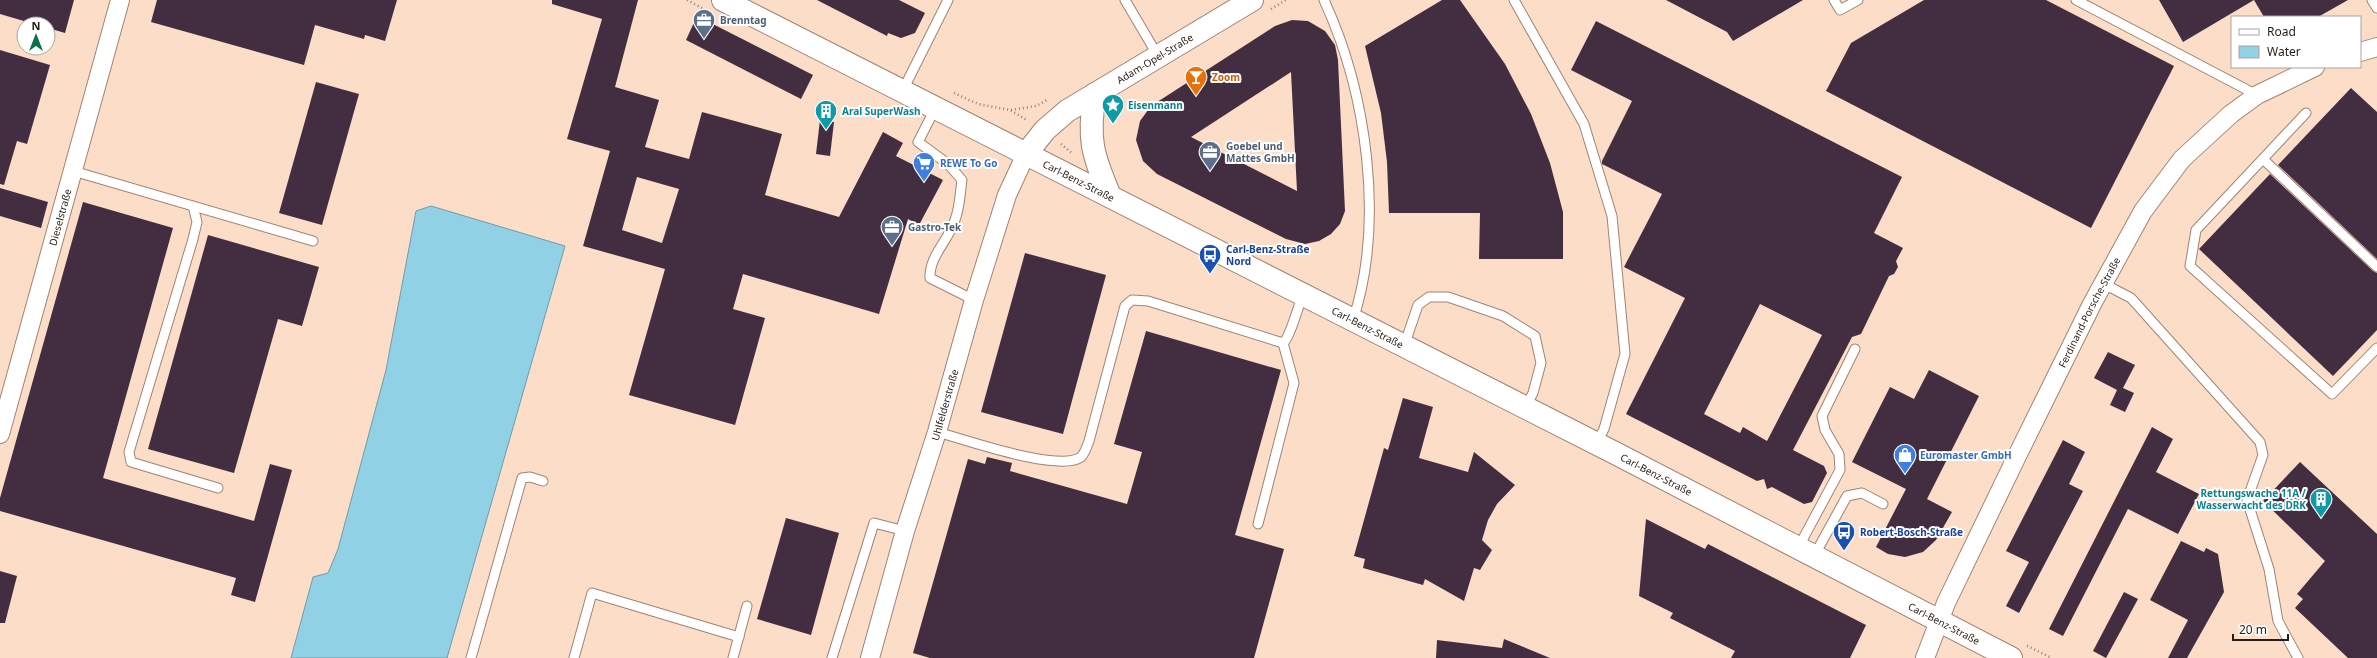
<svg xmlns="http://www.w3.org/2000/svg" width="2377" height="658" font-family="'Noto Sans',sans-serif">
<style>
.water{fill:#91d1e6;stroke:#719ba7}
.building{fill:#432d40;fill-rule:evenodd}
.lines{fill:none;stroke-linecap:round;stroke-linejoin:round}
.lane-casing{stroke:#a08371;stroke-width:11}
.street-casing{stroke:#a08371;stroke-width:20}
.secondary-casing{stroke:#a08371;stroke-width:24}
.path{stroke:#978173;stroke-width:2.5;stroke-dasharray:1 3;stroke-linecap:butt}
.lane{stroke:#fff;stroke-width:9}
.street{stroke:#fff;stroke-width:18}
.secondary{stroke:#fff;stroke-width:22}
.labels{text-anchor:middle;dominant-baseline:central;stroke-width:4;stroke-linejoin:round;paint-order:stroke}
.service-label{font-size:10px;font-weight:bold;fill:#4e5e75;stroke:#fff;text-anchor:start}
.street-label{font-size:10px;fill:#271c14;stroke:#fff}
.food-label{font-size:10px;font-weight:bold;fill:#c56008;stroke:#fff;text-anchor:start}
.culture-label{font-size:10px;font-weight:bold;fill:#0d838f;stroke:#fff;text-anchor:start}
.shop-label{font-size:10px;font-weight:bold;fill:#366cbe;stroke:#fff;text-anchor:start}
.transit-label{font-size:10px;font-weight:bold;fill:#164399;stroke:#fff;text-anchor:start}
</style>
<rect width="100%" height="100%" fill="#fcddc8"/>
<polygon class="water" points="431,206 565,246 447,658 291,658 313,577 328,573 338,549 386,370 416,211"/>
<g class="building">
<polygon points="0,0 74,0 65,33 48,28 48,24 34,24 0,14"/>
<polygon points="157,0 397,0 385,41 365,35 364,39 315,25 304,65 151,22"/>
<path d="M 552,0 L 638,0 L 615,87 L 659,100 L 645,147 L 689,159 L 702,112 L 782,134 L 765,195 L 839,217 L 883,132 L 903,143 L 896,156 L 943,180 L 919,225 L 908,219 L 879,314 L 743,274 L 733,309 L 765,318 L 735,425 L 629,395 L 665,269 L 583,246 L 610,151 L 567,139 L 602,19 L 552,4 ZM 637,177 L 679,189 L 662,243 L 622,230 Z"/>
<polygon points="817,0 899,0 925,13 915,33 901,38 888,33 887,36"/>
<polygon points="1442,0 1460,0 1505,64 1531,114 1550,163 1563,212 1563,259 1479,259 1480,213 1389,213 1387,162 1381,113 1365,46"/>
<polygon points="1666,0 1803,0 1733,41 1727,32"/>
<polygon points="1924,0 2046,0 2174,66 2091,228 1826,91 1851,43"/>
<polygon points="2159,0 2348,0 2318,17 2264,17 2254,0 2183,42"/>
<polygon points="697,16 813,75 801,99 686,40"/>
<path d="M 1292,20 L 1308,21 L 1325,31 L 1335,45 L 1338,60 L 1345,211 L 1340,224 L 1331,234 L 1319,241 L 1305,244 L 1286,239 L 1157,174 L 1143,161 L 1136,140 L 1140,121 L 1151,106 L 1275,26 ZM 1291,72 L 1297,191 L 1191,137 Z"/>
<path d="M 1596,21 L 1902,177 L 1874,233 L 1903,248 L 1896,261 L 1898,267 L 1894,274 L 1889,276 L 1861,334 L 1852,337 L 1793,450 L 1824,466 L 1827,473 L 1812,502 L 1804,504 L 1772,487 L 1767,489 L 1764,479 L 1757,481 L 1626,414 L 1685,298 L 1624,267 L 1662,194 L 1602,164 L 1602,161 L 1632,101 L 1571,70 ZM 1760,304 L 1822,335 L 1767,441 L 1743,427 L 1740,433 L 1704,414 Z"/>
<polygon points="0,50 50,65 27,144 17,141 4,185 0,184"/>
<polygon points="316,82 359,94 322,225 279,213"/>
<polygon points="2351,88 2377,112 2377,259 2278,165"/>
<polygon points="820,120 834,122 830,156 816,154"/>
<polygon points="2270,174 2373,271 2377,273 2377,330 2333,376 2199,249"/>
<polygon points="0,188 48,202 41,228 0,216"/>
<polygon points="83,202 173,228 103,478 254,521 270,464 292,470 255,602 231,595 236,578 0,511 0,498"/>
<polygon points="208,235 319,267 302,326 278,319 234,473 148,449"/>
<polygon points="1025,253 1106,275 1063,434 981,412"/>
<polygon points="1146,331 1281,370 1235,535 1284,549 1254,658 930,658 913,653 968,459 985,464 987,457 1012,463 1010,471 1127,504 1142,452 1114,444"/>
<polygon points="2108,352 2135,365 2123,388 2134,393 2125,412 2110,405 2117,390 2094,378"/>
<polygon points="1929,370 1979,396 1927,499 1952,512 1936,540 1923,552 1905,557 1888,554 1876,547 1906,489 1852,462 1890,387 1914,399"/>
<polygon points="1403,398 1433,407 1419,458 1468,472 1474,452 1515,485 1497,504 1488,520 1482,540 1492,550 1480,570 1474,568 1464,601 1425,579 1423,585 1363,568 1365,559 1354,556 1384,448 1388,450"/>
<polygon points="2152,427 2173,439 2156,472 2199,494 2178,534 2128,509 2063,636 2049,629"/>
<polygon points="2063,440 2085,452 2069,484 2083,491 2019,613 2006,606 2029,562 2006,551"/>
<polygon points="2300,462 2377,534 2377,658 2348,658 2295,608 2303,599 2297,594 2325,561 2263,501"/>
<polygon points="786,518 839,533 811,635 757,619"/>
<polygon points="1646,519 1705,549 1708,544 1866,625 1850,658 1731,658 1735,651 1670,618 1673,613 1639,596"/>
<polygon points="2181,541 2204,552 2206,548 2218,554 2224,592 2187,658 2168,658 2188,620 2150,600"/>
<polygon points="0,571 17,576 5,623 0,623"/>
<polygon points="2124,592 2138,599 2106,658 2093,651"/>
<polygon points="1504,639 1550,658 1436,658 1437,640 1502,648"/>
</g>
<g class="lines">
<g class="lane-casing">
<g id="lane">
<polyline points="1125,0 1158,56"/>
<path d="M 1324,0 C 1367,93 1385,222 1353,320"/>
<polyline points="1514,0 1584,124 1612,216 1625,354 1604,429 1596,444"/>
<polyline points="1834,0 1840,10 1858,0"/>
<polyline points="2076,0 2257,95"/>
<polyline points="2372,0 2377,8"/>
<polyline points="903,90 948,0"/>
<path d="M 936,107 L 918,142 L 948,164 L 962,180 C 960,193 960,207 955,220 C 949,240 929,256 930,278 L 974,300"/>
<polyline points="2306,113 2196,230 2190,266 2332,394 2377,348"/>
<polyline points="2264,160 2377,267"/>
<polyline points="73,171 313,241"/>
<polyline points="193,206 197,222 193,239 129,452 131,462 218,488"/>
<polyline points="2104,284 2131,298 2260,442 2263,455 2247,500 2269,569 2278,621 2298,658"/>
<polyline points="1404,346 1418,305 1429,297 1448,297 1503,316 1535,336 1541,363 1533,393 1525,408"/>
<path d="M 937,432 C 964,439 1059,473 1081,457 C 1085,453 1087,446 1089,441 L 1125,306 L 1132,300 L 1148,301 L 1283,343 C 1290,338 1298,306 1303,295"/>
<polyline points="1258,524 1294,383 1283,343"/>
<polyline points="1798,548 1840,470 1839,454 1825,430 1822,416 1855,349"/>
<polyline points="1814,556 1847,496 1862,493 1883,504"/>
<polyline points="471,658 522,478 530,477 543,481"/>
<polyline points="574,658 592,593 739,637"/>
<polyline points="733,658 747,606"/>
<polyline points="832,658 874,523 905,531"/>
</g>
</g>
<g class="street-casing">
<g id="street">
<polyline points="2360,52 2377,47"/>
<path id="s1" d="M 0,434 L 120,0"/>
<path id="s2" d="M 870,658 L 905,531 L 937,432 L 974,300 L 1007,195 L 1026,154"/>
<path id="s3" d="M 1925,658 L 1946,603 L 2017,456 L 2092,304 L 2143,211 L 2182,159 L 2231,114 L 2257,95 L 2315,67"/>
</g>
</g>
<g class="secondary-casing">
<g id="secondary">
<path id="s4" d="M 723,0 L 1613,452 L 2011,658"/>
<path d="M 1095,94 C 1087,139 1093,156 1110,196"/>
<path id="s5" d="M 1026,154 L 1045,130 L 1067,111 L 1252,0"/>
</g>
</g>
<g class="path">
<polyline points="687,0 704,9"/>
<polyline points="1271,9 1286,0"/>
<polyline points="954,93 978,104 1010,110 1027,120"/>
<polyline points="1011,110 1036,106 1047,100"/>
<polyline points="1061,144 1072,153"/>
<polyline points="2027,646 2052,658"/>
</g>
<use href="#lane" class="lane"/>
<use href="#street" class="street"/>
<use href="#secondary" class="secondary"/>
</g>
<defs>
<g id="office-pin" transform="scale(1.15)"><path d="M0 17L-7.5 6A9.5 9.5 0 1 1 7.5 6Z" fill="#5c6f8a" stroke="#fff"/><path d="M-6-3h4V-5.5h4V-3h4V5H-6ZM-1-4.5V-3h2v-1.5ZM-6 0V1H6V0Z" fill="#fff"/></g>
<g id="bar-pin" transform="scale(1.15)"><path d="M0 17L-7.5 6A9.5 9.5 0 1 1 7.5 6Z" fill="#e8710a" stroke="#fff"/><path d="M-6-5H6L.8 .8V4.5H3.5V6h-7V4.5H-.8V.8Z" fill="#fff"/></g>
<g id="sight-pin" transform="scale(1.15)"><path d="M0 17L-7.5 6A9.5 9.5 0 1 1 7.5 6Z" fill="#0f9aa8" stroke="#fff"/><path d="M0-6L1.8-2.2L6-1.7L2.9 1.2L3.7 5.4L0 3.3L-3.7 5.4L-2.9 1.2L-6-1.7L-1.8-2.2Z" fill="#fff"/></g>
<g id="building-pin" transform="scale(1.15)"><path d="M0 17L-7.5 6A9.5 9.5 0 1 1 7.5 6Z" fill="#0f9aa8" stroke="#fff"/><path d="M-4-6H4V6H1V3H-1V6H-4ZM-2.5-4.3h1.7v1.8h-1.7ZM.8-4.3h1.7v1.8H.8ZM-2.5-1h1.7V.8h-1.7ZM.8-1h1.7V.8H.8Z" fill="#fff"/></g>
<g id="supermarket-pin" transform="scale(1.15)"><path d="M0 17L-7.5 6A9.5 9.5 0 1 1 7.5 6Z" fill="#3f7fe0" stroke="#fff"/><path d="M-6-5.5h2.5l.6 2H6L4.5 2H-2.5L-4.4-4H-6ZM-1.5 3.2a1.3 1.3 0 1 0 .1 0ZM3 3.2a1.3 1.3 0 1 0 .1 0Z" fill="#fff"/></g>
<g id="bus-pin" transform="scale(1.15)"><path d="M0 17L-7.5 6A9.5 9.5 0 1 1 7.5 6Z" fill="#1a4fb4" stroke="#fff"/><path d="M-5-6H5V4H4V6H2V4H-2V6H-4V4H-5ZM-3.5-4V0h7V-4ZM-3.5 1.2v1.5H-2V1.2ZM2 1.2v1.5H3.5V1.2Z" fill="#fff"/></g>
<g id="shop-pin" transform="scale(1.15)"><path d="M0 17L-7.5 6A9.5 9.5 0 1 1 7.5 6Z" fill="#3f7fe0" stroke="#fff"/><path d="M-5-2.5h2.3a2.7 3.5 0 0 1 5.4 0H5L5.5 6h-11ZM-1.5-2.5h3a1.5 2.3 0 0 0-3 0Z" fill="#fff"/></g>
</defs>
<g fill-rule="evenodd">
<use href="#office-pin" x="704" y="20"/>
<use href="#bar-pin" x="1196" y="77"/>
<use href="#sight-pin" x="1113" y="105"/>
<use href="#building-pin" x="826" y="111"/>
<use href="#office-pin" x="1210" y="152"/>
<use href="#supermarket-pin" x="924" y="163"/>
<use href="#office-pin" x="892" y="227"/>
<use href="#bus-pin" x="1210" y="255"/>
<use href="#shop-pin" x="1905" y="455"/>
<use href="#building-pin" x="2321" y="499"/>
<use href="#bus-pin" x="1844" y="532"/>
</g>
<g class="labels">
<g class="service-label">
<text x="720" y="20">Brenntag</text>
<text x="1226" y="146">Goebel und<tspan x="1226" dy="12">Mattes GmbH</tspan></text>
<text x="908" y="227">Gastro-Tek</text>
</g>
<g class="street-label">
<text stroke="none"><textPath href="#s5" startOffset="162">Adam-Opel-Straße</textPath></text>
<text stroke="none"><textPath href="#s4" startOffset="399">Carl-Benz-Straße</textPath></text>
<text stroke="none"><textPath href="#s1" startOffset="225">Dieselstraße</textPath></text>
<text stroke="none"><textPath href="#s3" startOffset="383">Ferdinand-Porsche-Straße</textPath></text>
<text stroke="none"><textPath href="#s4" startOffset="723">Carl-Benz-Straße</textPath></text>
<text stroke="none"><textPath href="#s2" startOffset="264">Uhlfelderstraße</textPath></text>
<text stroke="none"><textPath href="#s4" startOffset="1047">Carl-Benz-Straße</textPath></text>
<text stroke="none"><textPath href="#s4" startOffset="1371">Carl-Benz-Straße</textPath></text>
</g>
<g class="food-label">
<text x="1212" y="77">Zoom</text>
</g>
<g class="culture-label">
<text x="1128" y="105">Eisenmann</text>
<text x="842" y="111">Aral SuperWash</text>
<text x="2306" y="493" text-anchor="end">Rettungswache 11A /<tspan x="2306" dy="12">Wasserwacht des DRK</tspan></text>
</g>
<g class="shop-label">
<text x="940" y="163">REWE To Go</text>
<text x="1920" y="455">Euromaster GmbH</text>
</g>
<g class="transit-label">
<text x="1226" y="249">Carl-Benz-Straße<tspan x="1226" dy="12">Nord</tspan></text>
<text x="1860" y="532">Robert-Bosch-Straße</text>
</g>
</g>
<rect x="2231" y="16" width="130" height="52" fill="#ffffff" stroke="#a9a4a1"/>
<rect x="2239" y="29" width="20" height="6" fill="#ffffff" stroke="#a9a4a1"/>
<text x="2267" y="36" font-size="12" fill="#271c14">Road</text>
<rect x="2239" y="46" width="20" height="12" fill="#91d1e6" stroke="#a9a4a1"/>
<text x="2267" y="56" font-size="12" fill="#271c14">Water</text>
<g transform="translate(36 36)"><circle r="19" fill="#ffffff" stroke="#a9a4a1"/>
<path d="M0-3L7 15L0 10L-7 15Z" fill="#086f46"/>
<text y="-6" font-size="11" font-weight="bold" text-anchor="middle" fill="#271c14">N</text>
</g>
<path d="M2233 634v6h55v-6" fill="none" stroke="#271c14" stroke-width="2"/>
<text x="2239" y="634" font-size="12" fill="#271c14" stroke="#ffffff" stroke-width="3" paint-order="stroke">20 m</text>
</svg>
